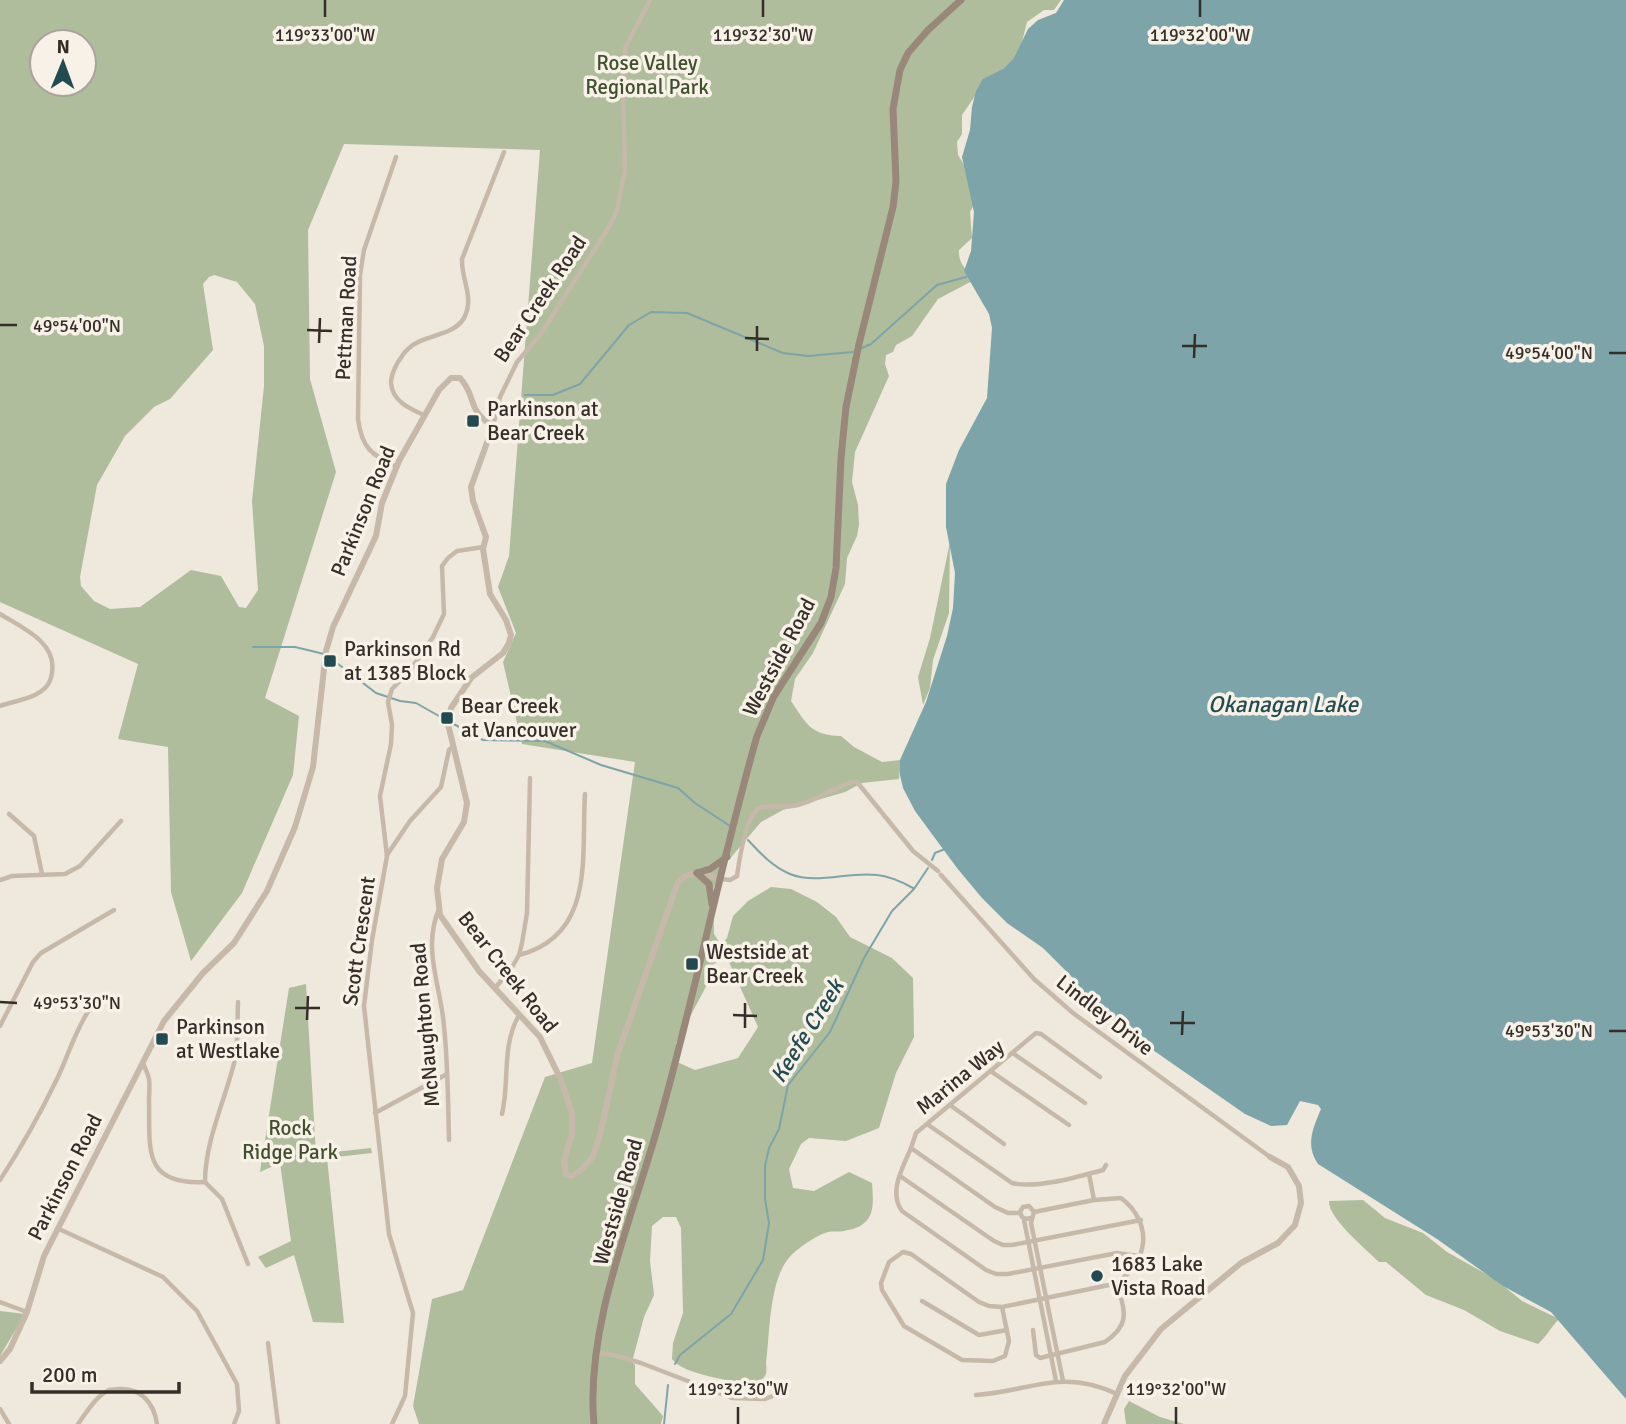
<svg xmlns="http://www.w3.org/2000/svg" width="1626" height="1424" font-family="Signika,sans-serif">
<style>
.green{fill:#afbd9d;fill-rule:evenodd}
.water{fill:#7da4a9}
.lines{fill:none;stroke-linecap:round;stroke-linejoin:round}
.stream{stroke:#7da4a9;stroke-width:2}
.minor{stroke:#c6b9a9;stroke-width:4.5}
.tertiary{stroke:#c6b9a9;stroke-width:6}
.secondary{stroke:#99887a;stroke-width:7}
.ticks{fill:none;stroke:#342d28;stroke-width:2.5}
.poi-dot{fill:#224a51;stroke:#f7f1e7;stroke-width:2.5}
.labels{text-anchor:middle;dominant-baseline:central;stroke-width:7;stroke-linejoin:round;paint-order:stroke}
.park-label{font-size:21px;fill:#404f2e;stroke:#f7f1e7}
.street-label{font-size:21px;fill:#342d28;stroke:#f7f1e7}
.poi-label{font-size:21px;fill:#342d28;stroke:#f7f1e7;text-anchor:start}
.water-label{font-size:23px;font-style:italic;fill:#224a51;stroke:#f7f1e7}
.ticks-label{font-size:18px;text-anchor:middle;fill:#342d28;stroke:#f7f1e7;stroke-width:7;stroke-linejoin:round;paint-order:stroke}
</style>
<rect width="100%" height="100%" fill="#efe8dc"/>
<g class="green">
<path d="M 0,0 L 1061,0 L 1054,10 L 1044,10 L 1027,22 L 1019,54 L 1003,69 L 986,80 L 962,115 L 962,134 L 957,142 L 958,155 L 966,168 L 974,205 L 970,212 L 972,238 L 959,250 C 958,264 967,271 976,279 L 938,299 L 912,336 L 896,345 L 893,352 L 886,355 L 885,364 L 889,376 L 855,452 L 852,482 L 858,505 L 859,525 L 857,536 L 847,558 L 845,584 L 813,653 L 795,679 L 791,701 C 807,725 811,735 841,736 L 854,747 L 882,762 L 901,760 L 899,779 L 862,783 L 845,792 L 783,810 L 761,822 L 721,869 L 713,889 L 714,934 L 721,945 L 727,938 L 733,916 L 748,901 L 771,887 L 791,889 L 817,902 L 836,917 L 850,937 L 892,958 L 913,978 L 914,1037 L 896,1073 L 879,1128 L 846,1141 L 809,1138 L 801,1144 L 789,1169 L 793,1188 L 814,1191 L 849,1172 L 872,1183 C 874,1209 875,1226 844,1231 C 839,1232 833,1231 828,1232 C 815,1236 797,1248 788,1259 C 769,1283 770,1333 766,1363 C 768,1377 764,1379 752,1386 C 733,1380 683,1375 672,1359 L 673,1343 L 683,1313 L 681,1228 L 676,1217 L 663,1217 L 652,1226 L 650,1261 L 654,1295 L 644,1317 L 632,1362 L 635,1365 L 635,1384 L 663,1416 L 661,1424 L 419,1424 L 413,1406 L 432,1299 L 463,1290 L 545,1077 L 592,1063 L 635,762 L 522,744 L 503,662 L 516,633 L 498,587 L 509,556 L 540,150 L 344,144 L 308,230 L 310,379 L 336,472 L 265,698 L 299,716 L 293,775 L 242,893 L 191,961 L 171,892 L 168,747 L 118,739 L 138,664 L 0,602 ZM 42,42 L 84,42 L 84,84 L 42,84 ZM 214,275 L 237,282 L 255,304 L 264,346 L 264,386 L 252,501 L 258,590 L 246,608 L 239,607 L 221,576 L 191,570 L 140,607 L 110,609 L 94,601 L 81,586 L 80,577 L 97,485 L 125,436 L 154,407 L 170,399 L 213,350 L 203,284 L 209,277 ZM 720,959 L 729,962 L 758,1027 L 738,1058 L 695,1070 L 677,1062 L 676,1043 L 710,979 L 713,965 Z"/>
<polygon points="950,542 949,613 933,660 930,688 923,705 918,677 930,638"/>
<polygon points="306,984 316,1154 371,1148 372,1153 327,1158 344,1323 313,1322 294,1255 266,1268 258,1257 291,1241 280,1163 260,1172 289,988"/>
<path d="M 1363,1200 L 1385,1218 L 1423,1233 L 1447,1252 L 1495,1279 L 1522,1301 L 1559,1319 C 1551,1327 1547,1336 1538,1344 L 1500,1331 L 1464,1310 L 1426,1295 L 1386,1262 L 1379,1262 C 1366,1249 1328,1218 1329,1201 Z"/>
<polygon points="0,1311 25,1314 0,1356"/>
<polygon points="1129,1401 1160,1417 1184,1424 1126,1424 1124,1409"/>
</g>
<path class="water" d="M 1064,0 L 1626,0 L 1626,1399 L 1551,1312 L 1503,1286 L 1437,1239 L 1318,1164 C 1305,1145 1313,1128 1321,1109 L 1318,1105 L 1300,1101 L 1287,1125 L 1271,1126 L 1245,1114 L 1127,1032 L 1091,1001 L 1071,976 L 1043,948 L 1007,923 L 982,898 L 957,868 L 915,811 L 903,788 L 900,775 L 900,760 L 926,702 L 947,636 L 953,608 L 955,573 L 946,527 L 946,484 L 959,450 L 987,398 L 992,328 L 989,314 L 964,271 L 971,251 L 974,212 L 962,157 L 970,130 L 972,107 L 976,91 L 983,79 L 1003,69 L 1014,58 L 1028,29 L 1038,20 L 1056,13 Z"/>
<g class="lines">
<g class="stream">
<polyline points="862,348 871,344 937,285 966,277"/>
<polyline points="525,395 553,395 580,384 629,325 651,312 687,313 783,353 808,356 853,352"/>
<polyline points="253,647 295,647 324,654"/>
<polyline points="329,657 376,693 400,701 416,703 446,720"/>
<polyline points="450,722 483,740 545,741 601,765 678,788 695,803 730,826"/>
<path d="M 748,840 C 760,853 773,867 790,874 C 817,885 850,871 877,875 C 890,876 902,882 913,888"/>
<polyline points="932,860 935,853 945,849"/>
<polyline points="675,1364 680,1355 731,1314 763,1260 769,1223 765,1199 765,1166 769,1148 779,1129 788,1085 830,1032 864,958 892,911 914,889 928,868"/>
<polyline points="664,1424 668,1385"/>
</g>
<g class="minor">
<path d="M 396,157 L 364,250 L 360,275 L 358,419 C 362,449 371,454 397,467"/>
<path d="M 424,415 C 410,409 392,401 391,383 C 391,375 394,369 398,362 C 401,358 404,352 408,349 C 423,334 453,337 464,318 C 475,297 461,280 462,259 L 504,152"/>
<polyline points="493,426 500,397 517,362 540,335 610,225 617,210 625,170 623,86 625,48 650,0"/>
<path d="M 0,614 C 21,627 57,642 52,672 C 52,677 49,684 46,687 C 35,699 14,701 0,706"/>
<polyline points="9,814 34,836 42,874"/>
<polyline points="387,855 410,821 441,787 449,750 453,746"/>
<polyline points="941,875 1034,979 1073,1013 1270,1157"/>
<path d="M 721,879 L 730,880 L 737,876 C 739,862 746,809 763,807 C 778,805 785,809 801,804 C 819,799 834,788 852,782 L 857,782 L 913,851 L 938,871"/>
<polyline points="0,880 12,876 65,874 80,866 121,821"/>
<path d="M 439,909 C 422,948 441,987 444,1026 C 448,1064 448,1102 449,1140"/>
<path d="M 519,955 C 596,935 581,856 585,794"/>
<polyline points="495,988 511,969 519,955 522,943 527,913 530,778"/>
<path d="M 238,1002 C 237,1023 239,1047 233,1067 C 223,1105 205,1143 205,1182 L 222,1199 L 248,1264"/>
<polyline points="0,1026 33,962 41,953 114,910"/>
<polyline points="1014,1054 1085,1103"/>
<path d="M 143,1063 C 145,1068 148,1074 149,1079 C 150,1085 149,1094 149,1101 C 150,1149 142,1185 205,1182"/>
<polyline points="992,1072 1069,1125"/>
<polyline points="950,1105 1004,1144"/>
<polyline points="375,1113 447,1074"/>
<path d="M 502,1114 C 510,1081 501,1047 519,1015"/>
<path d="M 927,1124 L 1012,1183 C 1037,1189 1077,1177 1103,1170 L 1106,1165"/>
<path d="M 911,1148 C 903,1167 888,1192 902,1211 L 986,1270 L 996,1274 L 1008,1274 L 1117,1253 L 1138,1256"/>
<polyline points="1089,1174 1094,1200"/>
<polyline points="900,1176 994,1241 1003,1245 1012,1245 1141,1220"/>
<path d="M 0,1180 C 21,1148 40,1114 57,1079 C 68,1056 75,1031 89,1010"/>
<polyline points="1020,1213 1008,1213 995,1207 911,1148 916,1133 1036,1033 1041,1034 1100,1077"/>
<polyline points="1031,1218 1026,1219 1022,1217 1020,1212 1023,1207 1029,1206 1034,1212 1031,1223 1063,1381"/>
<polyline points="1024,1220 1056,1381"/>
<polyline points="59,1229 163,1277 197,1311 237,1384 239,1411 234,1424"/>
<polyline points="922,1301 979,1335 1007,1330"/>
<polyline points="0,1302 27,1312"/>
<path d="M 1002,1307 L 1009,1341 L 1005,1356 L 993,1361 L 962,1360 L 904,1326 L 882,1290 L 881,1283 L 889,1262 L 903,1252 L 911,1254 L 979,1302 L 989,1306 L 1002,1307 L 1114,1284 C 1149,1264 1154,1223 1121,1198 L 1094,1200 L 1034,1212"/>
<path d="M 1033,1330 L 1036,1355 L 1040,1358 L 1105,1342 C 1132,1323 1124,1311 1117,1283"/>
<polyline points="268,1343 278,1424"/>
<polyline points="597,1353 613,1355 641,1363 732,1398 765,1399 788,1390"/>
<path d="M 976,1395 C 1032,1391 1061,1368 1117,1394"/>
<polyline points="0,1409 9,1424"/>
<path d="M 78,1424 C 86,1413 96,1396 109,1390 C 112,1389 116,1390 120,1389 C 142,1388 154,1404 157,1424"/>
<polyline points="392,1424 405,1396 413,1313 389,1234 364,1006 372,940 387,856 380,796 391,744 392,725 388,702 392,689 409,672 433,637 444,614 442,566 448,558 457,551 483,547"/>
</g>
<g class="tertiary">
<path d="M 0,1361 L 10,1349 L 27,1312 L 44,1256 L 164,1021 L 203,973 L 234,943 L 267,891 L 295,827 L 313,767 L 326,651 L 333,627 L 376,536 L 382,503 L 399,461 L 439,390 L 451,378 L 460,378 C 477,396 466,410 493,426 L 471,487 L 473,501 L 486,537 L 483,549 L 490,594 L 506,620 L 511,635 L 509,643 L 503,653 L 471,678 L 451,708 L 448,724 L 467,803 L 464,822 L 442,859 L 437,888 L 440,915 L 479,971 L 540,1037 L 561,1080 L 572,1113 L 572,1135 L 564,1160 L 566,1174 L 571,1176 L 580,1171 L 592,1158 L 600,1135 L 618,1053 L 678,882 C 692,868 704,875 721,879"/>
<polyline points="1104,1424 1125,1376 1161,1329 1241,1263 1278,1243 1295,1225 1301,1203 1299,1186 1288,1167 1270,1157"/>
</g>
<g class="secondary">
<polyline points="697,873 709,884 712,904"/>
<polyline points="697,873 710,869 727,857"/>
<path d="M 594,1424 C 585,1327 632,1219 658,1126 C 695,997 720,865 757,736 L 774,696 L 821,623 L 831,597 L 836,568 L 841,458 L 846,407 L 859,344 L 893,207 L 896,182 L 893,109 L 900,70 L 908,53 L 928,30 L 961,0"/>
</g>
</g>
<path class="ticks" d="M 325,17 L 325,0M 763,17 L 763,0M 1200,17 L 1200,0M 0,325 L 17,325M 307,330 L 332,331M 745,338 L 769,339M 319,343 L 320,318M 1182,346 L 1207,346M 757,351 L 757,326M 1609,353 L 1626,353M 1194,358 L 1195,334M 0,1002 L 17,1003M 295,1008 L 320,1008M 733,1015 L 757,1016M 307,1020 L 308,996M 1170,1023 L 1195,1023M 745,1028 L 745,1003M 1609,1031 L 1626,1031M 1182,1035 L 1183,1011M 738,1424 L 738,1407M 1176,1424 L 1176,1407"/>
<g class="poi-dot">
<rect x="466" y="414" width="14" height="14" rx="3.5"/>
<rect x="323" y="654" width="14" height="14" rx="3.5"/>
<rect x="440" y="711" width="14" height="14" rx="3.5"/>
<rect x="685" y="957" width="14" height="14" rx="3.5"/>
<rect x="155" y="1032" width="14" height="14" rx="3.5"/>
<circle cx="1097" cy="1276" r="7"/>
</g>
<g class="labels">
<g class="park-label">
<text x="647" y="63">Rose Valley<tspan x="647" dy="24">Regional Park</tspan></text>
<text x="290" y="1128">Rock<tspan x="290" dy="24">Ridge Park</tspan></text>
</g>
<g class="street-label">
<text transform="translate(540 299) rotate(-56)">Bear Creek Road</text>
<text transform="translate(346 318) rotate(-87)">Pettman Road</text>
<text transform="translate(363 511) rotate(-68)">Parkinson Road</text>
<text transform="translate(779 657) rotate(-62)">Westside Road</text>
<text transform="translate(359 941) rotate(-82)">Scott Crescent</text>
<text transform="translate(508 972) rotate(52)">Bear Creek Road</text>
<text transform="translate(1105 1015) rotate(38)">Lindley Drive</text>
<text transform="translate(425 1025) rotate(-95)">McNaughton Road</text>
<text transform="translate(960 1077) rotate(-39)">Marina Way</text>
<text transform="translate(65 1177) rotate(-63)">Parkinson Road</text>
<text transform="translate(618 1202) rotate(-74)">Westside Road</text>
</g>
<g class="poi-label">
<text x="487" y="409">Parkinson at<tspan x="487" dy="24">Bear Creek</tspan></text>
<text x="344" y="649">Parkinson Rd<tspan x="344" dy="24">at 1385 Block</tspan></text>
<text x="461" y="706">Bear Creek<tspan x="461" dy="24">at Vancouver</tspan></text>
<text x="706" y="952">Westside at<tspan x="706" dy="24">Bear Creek</tspan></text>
<text x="176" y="1027">Parkinson<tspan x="176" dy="24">at Westlake</tspan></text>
<text x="1111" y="1264">1683 Lake<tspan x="1111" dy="24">Vista Road</tspan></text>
</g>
<g class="water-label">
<text x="1283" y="704">Okanagan Lake</text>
<text transform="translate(807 1031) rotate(-58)">Keefe Creek</text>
</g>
</g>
<g class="ticks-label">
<text x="325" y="41">119°33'00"W</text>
<text x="763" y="41">119°32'30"W</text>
<text x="1200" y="41">119°32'00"W</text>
<text x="77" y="332">49°54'00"N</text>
<text x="1549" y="359">49°54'00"N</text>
<text x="77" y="1009">49°53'30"N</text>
<text x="1549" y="1037">49°53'30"N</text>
<text x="738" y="1395">119°32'30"W</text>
<text x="1176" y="1395">119°32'00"W</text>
</g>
<g transform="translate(63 63) rotate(1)"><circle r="33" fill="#f7f1e7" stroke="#a9a39b" stroke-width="2"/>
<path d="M0-5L12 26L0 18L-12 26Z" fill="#224a51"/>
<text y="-10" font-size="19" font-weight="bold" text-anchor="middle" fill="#342d28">N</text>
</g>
<path d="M32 1382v10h147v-10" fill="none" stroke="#342d28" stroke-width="3.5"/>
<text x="42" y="1382" font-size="21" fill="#342d28" stroke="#f7f1e7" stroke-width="5" paint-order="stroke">200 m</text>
</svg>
